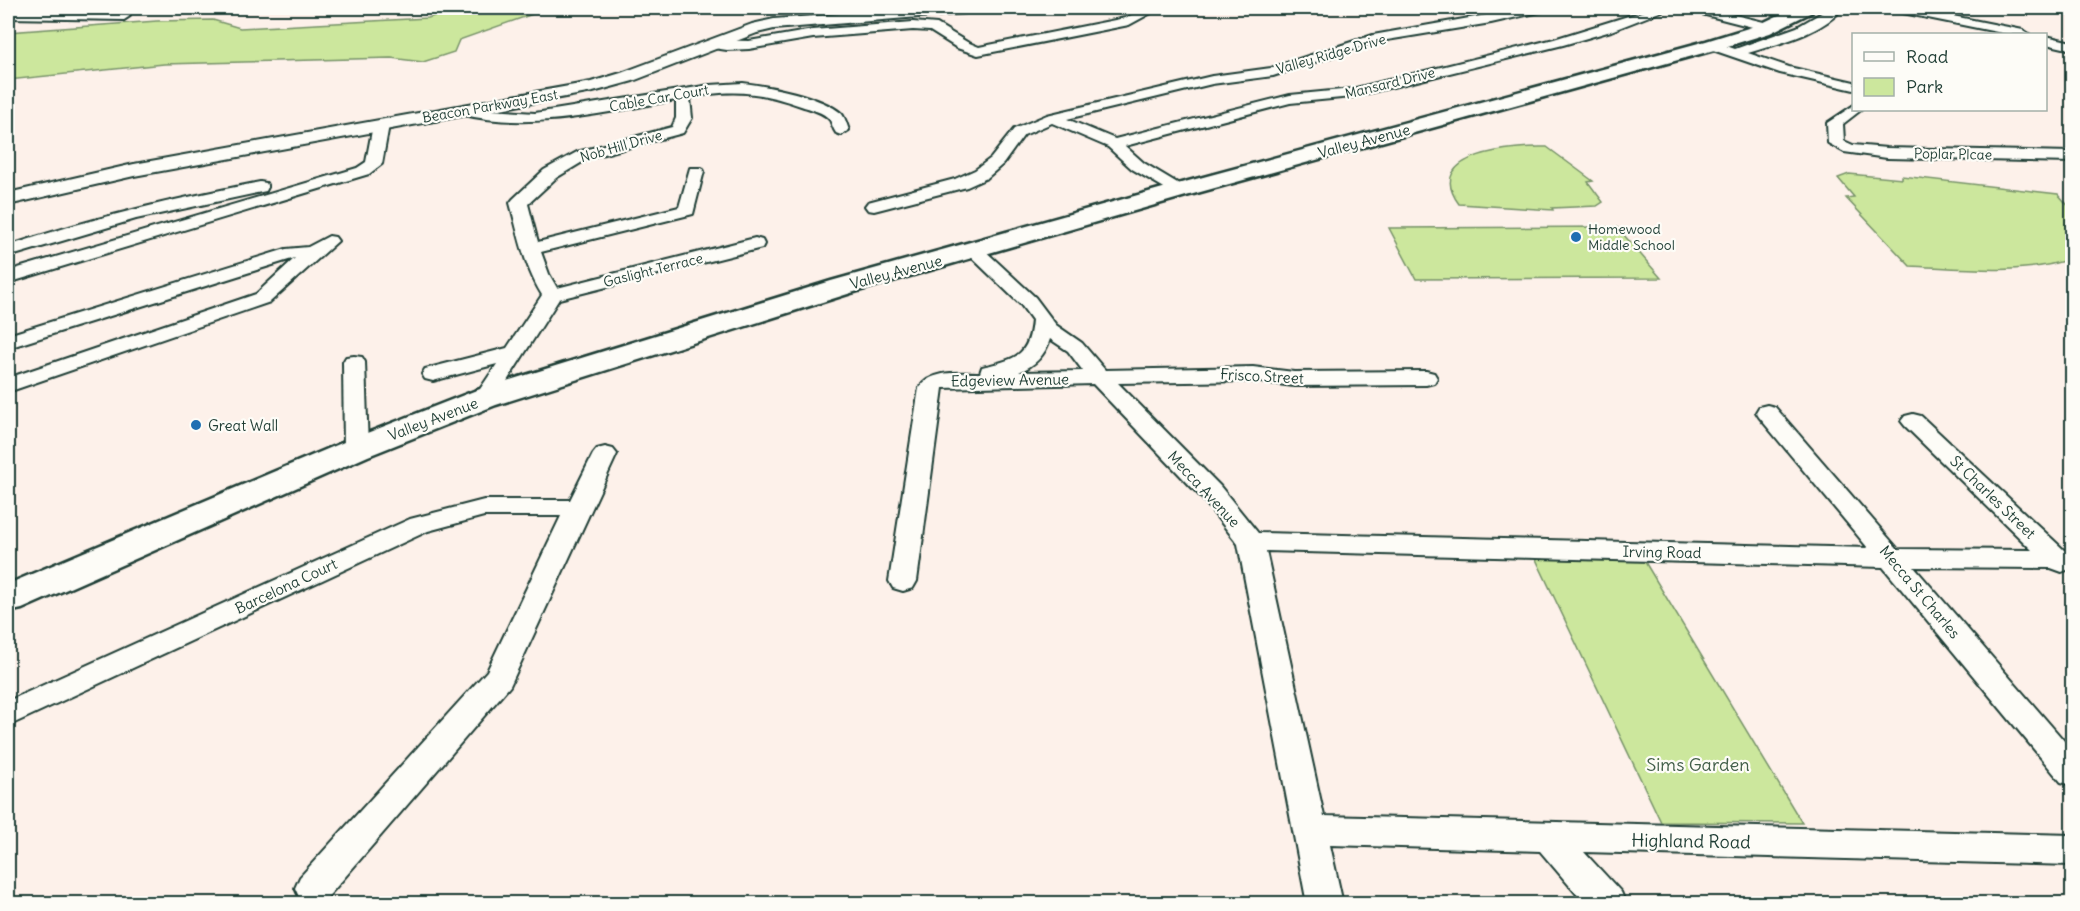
<svg xmlns="http://www.w3.org/2000/svg" width="2080" height="911" font-family="Delius,sans-serif">
<style>
.green{fill:#cce79d;stroke:#769268;stroke-width:1.5}
.lines{fill:none;stroke-linecap:round;stroke-linejoin:round}
.minor-casing{stroke:#1f3d34;stroke-width:4}
.tertiary-casing{stroke:#1f3d34;stroke-width:4}
.secondary-casing{stroke:#1f3d34;stroke-width:5}
.minor{fill:#fdfcf7;fill-rule:evenodd}
.tertiary{fill:#fdfcf7;fill-rule:evenodd}
.secondary{fill:#fdfcf7;fill-rule:evenodd}
.poi-dot{fill:#1f6fb2;stroke:#fdfcf7;stroke-width:2}
.labels{text-anchor:middle;dominant-baseline:central;stroke-width:4.5;stroke-linejoin:round;paint-order:stroke}
.far-street-label{font-size:14px;fill:#1f3d34;stroke:#fdfcf7}
.far-poi-label{font-size:14px;fill:#1f3d34;stroke:#fdfcf7;text-anchor:start}
.street-label{font-size:15px;fill:#1f3d34;stroke:#fdfcf7}
.poi-label{font-size:15px;fill:#1f3d34;stroke:#fdfcf7;text-anchor:start}
.near-park-label{font-size:18px;fill:#425f49;stroke:#fdfcf7}
.near-street-label{font-size:18px;fill:#1f3d34;stroke:#fdfcf7}
</style>
<rect width="100%" height="100%" fill="#fdf1ea"/>
<filter id="ink" filterUnits="userSpaceOnUse"><feTurbulence type="fractalNoise" baseFrequency=".0167" numOctaves="2"/><feDisplacementMap in="SourceGraphic" scale="12" xChannelSelector="R" yChannelSelector="G"/><feConvolveMatrix kernelMatrix="1 2 1 2 8 2 1 2 1" color-interpolation-filters="sRGB"/></filter>
<g filter="url(#ink)">
<g class="green">
<polygon points="449,8 543,8 544,10 459,40 454,52 423,62 391,58 164,64 8,80 8,32 157,21 213,20 240,28 428,18 447,12"/>
<path d="M 1547,147 L 1593,181 L 1588,182 L 1603,202 L 1597,206 L 1552,208 L 1553,210 L 1459,204 C 1421,152 1518,146 1547,147 Z"/>
<path d="M 1849,174 L 1902,179 L 1902,176 L 2058,194 L 2072,210 L 2072,258 C 2026,276 1959,268 1910,266 L 1846,198 L 1854,197 L 1838,178 Z"/>
<polygon points="1617,227 1661,278 1416,279 1389,228"/>
<polygon points="1534,555 1642,557 1802,823 1661,822"/>
</g>
<g class="lines">
<g class="minor-casing">
<g id="minor">
<polygon points="1137,8 1149,8 1151,13 1129,25 978,55 957,48 930,31 913,30 813,38 749,49 727,50 707,47 705,44 712,40 749,41 813,30 913,22 937,24 967,42 979,47 1125,18 1138,12"/>
<polygon points="1526,8 1546,8 1544,11 1491,23 1375,42 1273,76 1212,84 1067,119 1115,139 1290,95 1352,89 1554,39 1654,8 1670,8 1611,31 1563,45 1352,97 1290,103 1125,146 1144,163 1184,187 1187,191 1184,195 1178,196 1132,169 1108,147 1052,123 1024,135 1003,164 987,178 967,187 874,211 868,210 865,206 868,202 955,179 975,170 991,158 1014,129 1047,115 1212,76 1271,68 1373,35"/>
<polygon points="1688,8 1706,8 1772,24 1774,27 1768,31 1690,11"/>
<path d="M 1830,8 L 1843,8 C 1821,34 1780,43 1748,53 L 1789,67 L 1854,82 L 1854,90 L 1780,73 L 1707,48 L 1705,45 L 1712,41 L 1735,49 L 1797,27 Z"/>
<polygon points="1892,8 1913,8 2023,30 2029,34 2007,34 1898,12"/>
<polygon points="8,10 124,12 130,16 124,20 8,18"/>
<polygon points="2046,36 2072,42 2072,50 2046,44"/>
<path d="M 743,83 C 769,86 821,96 841,113 C 845,117 847,125 849,130 L 841,135 L 836,133 C 833,129 832,124 830,120 C 824,112 810,109 801,106 C 761,92 732,88 690,98 L 692,118 L 683,133 L 589,158 L 556,178 L 528,204 L 538,242 L 679,207 L 690,168 L 702,168 L 704,171 L 693,214 L 541,252 L 549,274 L 557,288 L 755,238 L 762,240 L 764,244 L 762,248 L 559,299 L 493,403 L 485,405 L 477,403 L 474,398 L 497,364 L 433,381 L 425,379 L 422,374 L 425,369 L 507,348 L 542,295 C 524,266 519,236 510,203 L 513,199 L 544,170 L 577,152 L 672,127 L 676,118 L 676,100 C 605,112 531,132 460,114 L 458,111 L 460,108 L 535,113 L 710,85 Z"/>
<polygon points="1854,105 1854,110 1861,110 1843,124 1844,141 1853,145 1887,148 2072,152 2072,162 1887,158 1844,152 1828,143 1827,123"/>
<polygon points="381,120 389,125 382,164 369,174 8,283 8,271 357,168 366,162 373,125"/>
<path d="M 260,182 L 266,183 L 268,187 L 266,191 L 136,219 L 8,257 L 8,246 C 90,218 175,199 260,182 Z"/>
<polygon points="329,236 335,237 338,241 270,302 8,392 8,378 256,294 295,258 8,348 8,335 286,249 308,247"/>
<path d="M 974,245 L 981,247 L 1035,297 L 1056,325 L 1082,343 L 1105,370 L 1253,367 L 1294,372 L 1426,371 L 1434,373 L 1437,378 L 1434,383 L 1426,385 L 1294,386 L 1253,381 L 1118,383 L 1220,486 L 1258,533 L 1868,548 L 1759,417 L 1756,412 L 1759,407 L 1767,405 L 1775,407 L 1898,549 L 2032,550 L 1905,426 L 1901,421 L 1905,416 L 1913,414 L 1921,416 L 2064,550 L 2072,550 L 2072,568 L 2062,572 L 2051,568 L 1914,567 L 2072,750 L 2072,785 L 2061,782 L 1883,567 L 1266,551 L 1324,816 L 2072,835 L 2072,865 L 1584,852 L 1621,892 L 1626,904 L 1585,904 L 1540,851 L 1330,845 L 1343,904 L 1307,904 L 1238,544 L 1202,498 L 1093,384 L 943,388 L 917,581 L 913,588 L 903,591 L 893,588 L 889,581 L 919,388 C 932,369 959,373 980,373 L 982,367 C 1015,359 1029,357 1032,320 L 1021,305 L 965,251 L 967,247 ZM 1050,339 L 1068,351 L 1083,371 L 1019,372 C 1034,366 1045,356 1050,339 Z"/>
<polygon points="354,356 362,357 365,362 368,449 364,454 356,456 348,454 344,449 343,362 346,357"/>
<polygon points="605,447 613,449 617,454 510,686 326,899 315,904 300,899 295,888 300,877 487,671 561,516 484,516 428,531 8,726 8,701 410,519 484,500 570,500 593,454 597,449"/>
</g>
</g>
<g class="tertiary-casing">
<polygon id="tertiary" points="918,8 975,8 967,13 774,29 757,33 633,81 593,92 134,176 8,205 8,193 134,164 591,82 621,73 752,24 774,19"/>
</g>
<g class="secondary-casing">
<polygon id="secondary" points="1794,8 1814,8 1812,12 1770,33 1718,49 1186,196 851,293 496,405 368,456 22,609 8,612 8,584 344,442 474,391 831,281 1170,186 1706,41 1758,25"/>
</g>
<use href="#minor" class="minor"/>
<use href="#tertiary" class="tertiary"/>
<use href="#secondary" class="secondary"/>
</g>
</g>
<g class="poi-dot">
<circle cx="1576" cy="237" r="6"/>
<circle cx="196" cy="425" r="6"/>
</g>
<g class="labels">
<g class="far-street-label">
<text transform="translate(1331 54) rotate(-16)">Valley Ridge Drive</text>
<text transform="translate(1390 83) rotate(-14)">Mansard Drive</text>
<text transform="translate(659 98) rotate(-10)">Cable Car Court</text>
<text transform="translate(490 106) rotate(-10)">Beacon Parkway East</text>
<text transform="translate(621 146) rotate(-16)">Nob Hill Drive</text>
<text transform="translate(1953 154) rotate(1)">Poplar Plcae</text>
<text transform="translate(653 270) rotate(-14)">Gaslight Terrace</text>
</g>
<g class="far-poi-label">
<text x="1588" y="229">Homewood<tspan x="1588" dy="16">Middle School</tspan></text>
</g>
<g class="street-label">
<text transform="translate(1364 141) rotate(-15)">Valley Avenue</text>
<text transform="translate(896 272) rotate(-15)">Valley Avenue</text>
<text transform="translate(1262 376) rotate(3)">Frisco Street</text>
<text transform="translate(1010 380) rotate(-1)">Edgeview Avenue</text>
<text transform="translate(433 419) rotate(-21)">Valley Avenue</text>
<text transform="translate(1204 489) rotate(47)">Mecca Avenue</text>
<text transform="translate(1993 497) rotate(44)">St Charles Street</text>
<text transform="translate(1662 552) rotate(1)">Irving Road</text>
<text transform="translate(286 586) rotate(-25)">Barcelona Court</text>
<text transform="translate(1920 592) rotate(50)">Mecca St Charles</text>
</g>
<g class="poi-label">
<text x="208" y="425">Great Wall</text>
</g>
<g class="near-park-label">
<text x="1698" y="764">Sims Garden</text>
</g>
<g class="near-street-label">
<text transform="translate(1691 841) rotate(1)">Highland Road</text>
</g>
</g>
<rect width="2080" height="911" fill="none" stroke="#fdfcf7" stroke-width="30"/>
<rect x="15" y="15" width="2050" height="881" fill="none" stroke="#1f3d34" stroke-width="2" filter="url(#ink)"/>
<rect x="1852" y="33" width="195" height="78" fill="#fdfcf7" stroke="#a4b0a9" stroke-width="1.5"/>
<rect x="1864" y="52" width="30" height="9" fill="#fdfcf7" stroke="#a4b0a9" stroke-width="1.5"/>
<text x="1906" y="63" font-size="18" fill="#1f3d34">Road</text>
<rect x="1864" y="78" width="30" height="18" fill="#cce79d" stroke="#a4b0a9" stroke-width="1.5"/>
<text x="1906" y="93" font-size="18" fill="#1f3d34">Park</text>
</svg>
